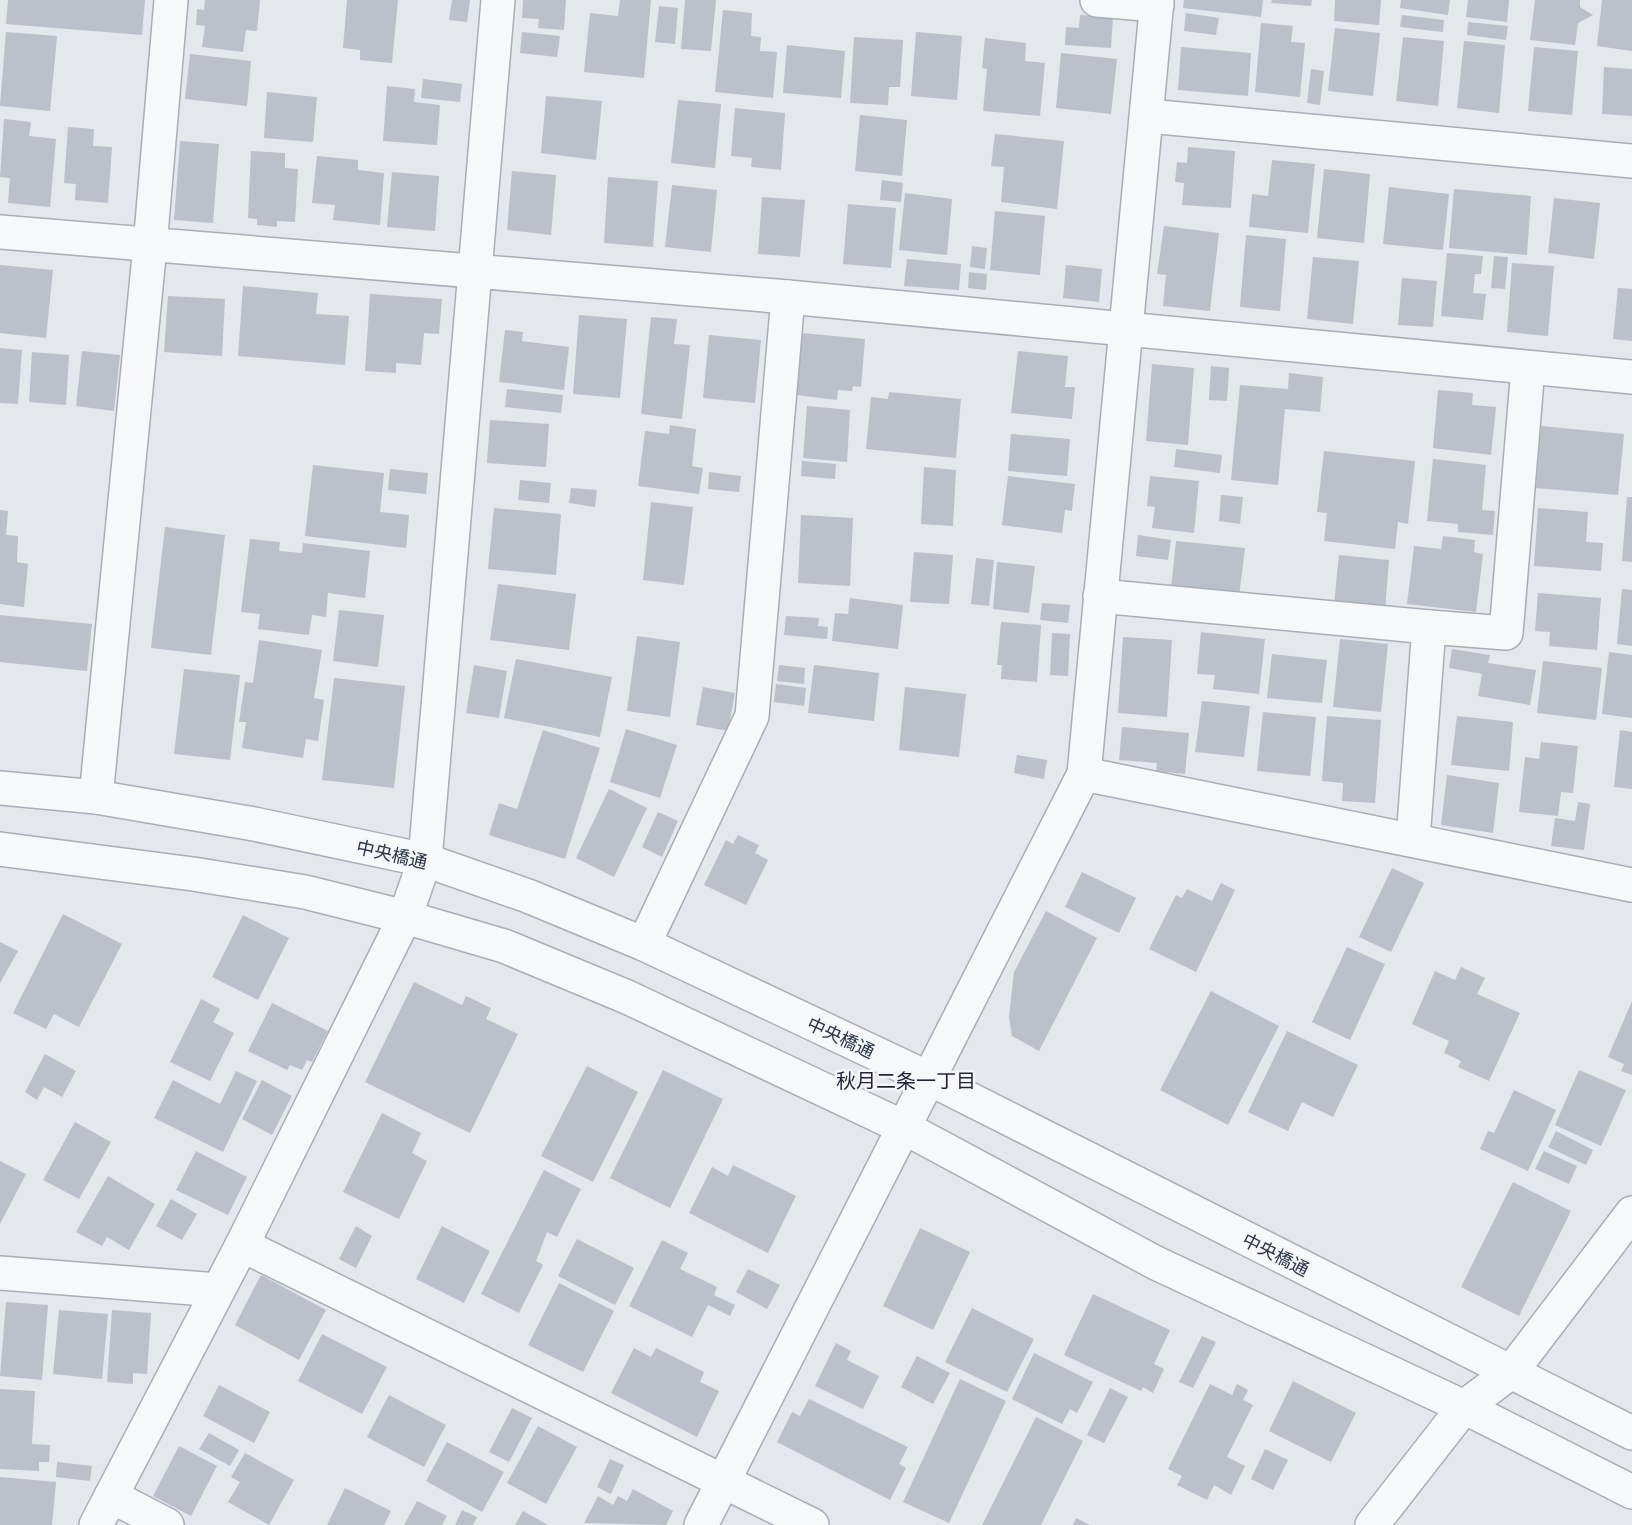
<svg xmlns="http://www.w3.org/2000/svg" width="1632" height="1525" font-family="'Open Sans','Noto Sans JP',sans-serif">
<style>
.building{fill:#bbc0ca}
.lines{fill:none;stroke-linecap:round;stroke-linejoin:round}
.minor-casing{stroke:#a9aeb7;stroke-width:36}
.minor{stroke:#f7f8fa;stroke-width:33}
.labels{text-anchor:middle;dominant-baseline:central;stroke-width:5;stroke-linejoin:round;paint-order:stroke}
.street-label{font-size:18px;fill:#2b3445;stroke:#f4f6f9}
.neighbourhood-label{font-size:20px;fill:#1d2536;stroke:#f4f6f9}
</style>
<rect width="100%" height="100%" fill="#e4e7ec"/>
<g class="building">
<polygon points="8,0 145,0 142,35 6,24"/>
<polygon points="205,0 260,0 257,31 246,30 243,52 202,47 205,26 196,25 197,9 204,10"/>
<polygon points="347,0 398,0 392,63 360,60 360,50 343,48"/>
<polygon points="452,0 470,0 467,22 449,20"/>
<polygon points="523,0 566,0 564,30 538,28 539,19 522,18"/>
<polygon points="620,0 651,0 644,78 584,72 590,13 618,16"/>
<polygon points="685,0 716,0 711,51 681,49"/>
<polygon points="1184,0 1263,0 1261,17 1183,8"/>
<polygon points="1272,0 1312,0 1311,6 1271,3"/>
<polygon points="1335,0 1381,0 1379,25 1334,21"/>
<polygon points="1401,0 1450,0 1448,15 1400,8"/>
<polygon points="1468,0 1509,0 1507,22 1466,17"/>
<polygon points="1535,0 1580,0 1580,7 1593,15 1578,23 1575,45 1530,40"/>
<polygon points="1602,0 1632,0 1632,51 1597,46"/>
<polygon points="659,6 678,8 675,44 655,42"/>
<polygon points="723,10 752,13 751,36 761,37 760,51 777,52 773,98 715,92"/>
<polygon points="1186,13 1219,18 1216,35 1184,31"/>
<polygon points="1080,15 1113,17 1111,48 1065,45 1066,27 1079,28"/>
<polygon points="1402,15 1444,20 1443,32 1400,27"/>
<polygon points="1468,22 1508,26 1506,40 1467,35"/>
<polygon points="1261,23 1293,26 1291,42 1305,43 1300,97 1255,92"/>
<polygon points="1335,28 1380,33 1373,96 1328,91"/>
<polygon points="6,32 57,36 50,111 0,106"/>
<polygon points="522,32 560,36 557,57 520,53"/>
<polygon points="916,32 962,36 957,100 911,96"/>
<polygon points="854,37 903,40 900,87 889,87 888,105 850,103"/>
<polygon points="1403,37 1444,41 1438,106 1396,101"/>
<polygon points="985,38 1026,43 1025,61 1045,63 1040,116 983,111 987,69 982,68"/>
<polygon points="1464,41 1505,45 1499,113 1457,108"/>
<polygon points="787,45 845,51 841,98 783,93"/>
<polygon points="1181,47 1251,53 1248,96 1178,90"/>
<polygon points="1534,47 1578,51 1572,115 1528,111"/>
<polygon points="1061,53 1117,59 1111,114 1056,108"/>
<polygon points="190,54 251,61 247,106 185,99"/>
<polygon points="1604,67 1632,69 1632,116 1602,114"/>
<polygon points="1311,69 1324,71 1320,105 1307,103"/>
<polygon points="423,79 462,84 460,102 421,98"/>
<polygon points="387,86 415,89 414,102 440,105 437,145 383,141"/>
<polygon points="267,92 317,97 313,142 264,138"/>
<polygon points="546,96 602,101 596,160 541,153"/>
<polygon points="678,100 721,104 715,168 671,163"/>
<polygon points="735,108 785,113 781,170 751,167 752,158 731,156"/>
<polygon points="860,115 907,120 902,176 855,171"/>
<polygon points="4,119 31,122 29,136 56,139 50,207 8,203 10,178 0,177"/>
<polygon points="68,127 94,129 93,146 112,147 108,203 75,200 76,184 64,183"/>
<polygon points="995,134 1064,141 1057,209 1001,202 1004,167 991,166"/>
<polygon points="180,141 219,144 213,223 174,220"/>
<polygon points="1188,147 1235,151 1231,208 1182,205 1184,183 1175,182 1177,162 1187,163"/>
<polygon points="251,151 285,153 285,168 298,169 295,222 277,221 277,227 257,225 257,219 248,218"/>
<polygon points="317,156 358,160 358,170 384,173 380,225 333,220 335,205 312,203"/>
<polygon points="1272,160 1315,164 1308,233 1249,227 1252,194 1268,196"/>
<polygon points="1324,169 1370,174 1364,243 1317,238"/>
<polygon points="512,171 556,175 551,235 507,230"/>
<polygon points="392,172 439,176 435,231 387,227"/>
<polygon points="608,177 658,181 653,247 604,243"/>
<polygon points="882,180 903,183 901,202 880,200"/>
<polygon points="672,185 717,190 711,252 665,247"/>
<polygon points="1389,187 1449,194 1443,250 1383,244"/>
<polygon points="1454,189 1531,196 1527,255 1449,248"/>
<polygon points="905,193 952,199 947,255 899,250"/>
<polygon points="762,197 805,200 800,257 758,254"/>
<polygon points="1554,198 1600,203 1594,259 1548,253"/>
<polygon points="848,204 896,208 891,268 843,264"/>
<polygon points="995,211 1045,216 1040,275 990,270"/>
<polygon points="1164,226 1219,233 1210,311 1163,306 1166,275 1157,274"/>
<polygon points="1246,235 1286,239 1280,311 1240,307"/>
<polygon points="972,246 987,248 985,269 970,267"/>
<polygon points="1447,253 1483,256 1481,274 1475,274 1473,293 1486,294 1483,320 1441,316"/>
<polygon points="1494,256 1508,257 1505,289 1491,288"/>
<polygon points="1313,257 1359,261 1353,324 1307,319"/>
<polygon points="907,259 961,264 959,290 904,286"/>
<polygon points="1512,263 1554,266 1548,336 1507,332"/>
<polygon points="0,265 53,270 46,338 0,333"/>
<polygon points="1066,265 1102,269 1099,302 1063,298"/>
<polygon points="969,272 987,274 986,290 968,288"/>
<polygon points="1402,278 1437,281 1433,327 1398,325"/>
<polygon points="243,286 318,293 316,314 349,316 345,365 238,356"/>
<polygon points="1618,288 1632,289 1632,341 1613,339"/>
<polygon points="370,294 442,299 439,334 424,333 421,365 396,363 396,373 365,371"/>
<polygon points="168,296 225,299 222,356 164,352"/>
<polygon points="579,315 627,319 620,398 573,394"/>
<polygon points="651,317 677,319 674,344 690,345 682,419 641,414"/>
<polygon points="505,330 523,332 522,341 569,347 564,390 499,382"/>
<polygon points="802,333 865,339 861,387 853,386 852,391 838,390 837,400 796,395"/>
<polygon points="709,335 761,340 755,403 703,398"/>
<polygon points="0,348 22,350 18,404 0,403"/>
<polygon points="82,351 120,355 114,411 76,406"/>
<polygon points="1018,351 1068,356 1065,387 1075,387 1072,419 1011,413"/>
<polygon points="32,352 69,355 66,405 29,402"/>
<polygon points="1152,364 1194,368 1188,445 1146,441"/>
<polygon points="1211,366 1229,368 1227,401 1209,400"/>
<polygon points="1289,373 1323,377 1320,412 1285,409 1278,485 1231,480 1240,385 1288,389"/>
<polygon points="507,389 563,395 561,413 505,407"/>
<polygon points="1438,390 1473,393 1472,405 1496,407 1491,455 1433,448"/>
<polygon points="889,392 961,399 956,458 866,449 871,397 888,399"/>
<polygon points="807,406 850,410 847,462 803,458"/>
<polygon points="490,420 549,424 546,467 487,463"/>
<polygon points="670,425 696,429 692,466 703,468 699,494 638,486 645,431 669,434"/>
<polygon points="1541,426 1624,434 1618,495 1536,488"/>
<polygon points="1011,434 1070,439 1067,476 1008,471"/>
<polygon points="1176,449 1222,455 1220,473 1174,467"/>
<polygon points="1324,451 1415,461 1408,524 1398,522 1395,549 1324,541 1327,513 1317,512"/>
<polygon points="1433,459 1486,465 1482,510 1495,511 1493,535 1458,532 1458,524 1427,521"/>
<polygon points="802,461 836,464 835,479 801,476"/>
<polygon points="313,465 384,473 380,512 409,515 406,548 305,536"/>
<polygon points="924,467 956,470 953,526 921,524"/>
<polygon points="390,469 428,473 426,494 388,490"/>
<polygon points="709,472 741,476 739,492 708,489"/>
<polygon points="1008,476 1075,484 1072,511 1065,510 1062,533 1002,525"/>
<polygon points="1150,476 1199,481 1194,533 1152,528 1155,507 1147,506"/>
<polygon points="520,480 551,483 549,503 518,500"/>
<polygon points="571,488 597,490 595,507 569,503"/>
<polygon points="1221,495 1243,497 1240,524 1219,521"/>
<polygon points="1627,497 1632,497 1632,562 1622,561"/>
<polygon points="651,502 693,507 684,585 643,580"/>
<polygon points="494,508 561,514 556,575 488,569"/>
<polygon points="1538,508 1588,512 1586,542 1603,543 1601,571 1534,566"/>
<polygon points="0,510 8,511 6,535 18,536 17,562 28,564 24,607 0,604"/>
<polygon points="801,515 853,518 850,586 798,583"/>
<polygon points="165,527 225,535 211,655 151,648"/>
<polygon points="1138,535 1171,540 1168,560 1136,556"/>
<polygon points="1443,536 1475,540 1474,552 1483,554 1476,612 1407,604 1414,546 1441,549"/>
<polygon points="250,539 280,542 279,551 302,553 303,543 370,551 365,598 328,593 326,617 312,615 309,635 258,629 260,614 241,612"/>
<polygon points="1176,541 1245,548 1239,597 1171,589"/>
<polygon points="914,552 953,555 949,604 910,602"/>
<polygon points="1339,555 1389,560 1385,610 1334,604"/>
<polygon points="976,558 994,560 989,606 971,604"/>
<polygon points="997,562 1035,566 1029,613 993,609"/>
<polygon points="498,584 576,594 569,650 490,640"/>
<polygon points="1622,589 1632,590 1632,646 1617,644"/>
<polygon points="1538,593 1601,598 1597,650 1549,646 1550,632 1535,631"/>
<polygon points="850,598 903,605 898,649 832,641 835,613 848,614"/>
<polygon points="1042,603 1070,605 1068,623 1040,620"/>
<polygon points="339,610 384,615 378,667 333,661"/>
<polygon points="0,615 92,624 87,671 0,662"/>
<polygon points="786,616 819,618 818,626 828,627 827,639 784,635"/>
<polygon points="1001,622 1041,625 1037,682 1001,679 1002,665 997,665"/>
<polygon points="1201,632 1265,639 1259,694 1213,689 1215,675 1197,674"/>
<polygon points="1052,633 1070,634 1068,676 1050,675"/>
<polygon points="637,636 680,642 670,717 627,711"/>
<polygon points="1123,637 1172,640 1167,717 1118,713"/>
<polygon points="1340,639 1388,644 1381,712 1333,707"/>
<polygon points="259,640 322,650 314,698 324,700 318,741 306,739 303,758 242,748 246,722 239,722 245,682 253,683"/>
<polygon points="1452,649 1490,655 1488,663 1536,670 1530,705 1478,696 1482,674 1449,668"/>
<polygon points="1609,652 1632,655 1632,718 1602,714"/>
<polygon points="1272,654 1327,660 1322,703 1267,698"/>
<polygon points="516,659 612,677 600,737 504,718"/>
<polygon points="1543,661 1602,668 1596,720 1537,713"/>
<polygon points="474,665 507,671 499,718 466,713"/>
<polygon points="779,665 805,668 804,684 777,681"/>
<polygon points="814,665 879,673 874,721 808,713"/>
<polygon points="184,669 240,675 230,760 174,754"/>
<polygon points="334,678 405,686 394,788 322,780"/>
<polygon points="776,684 806,688 804,706 774,702"/>
<polygon points="703,687 735,693 728,731 696,725"/>
<polygon points="905,687 966,694 959,757 899,750"/>
<polygon points="1202,701 1250,706 1244,757 1195,752"/>
<polygon points="1263,712 1316,717 1310,776 1257,771"/>
<polygon points="1327,716 1381,720 1375,803 1342,801 1343,783 1322,781"/>
<polygon points="1457,716 1513,722 1509,771 1451,765"/>
<polygon points="1122,727 1189,733 1185,774 1156,771 1157,763 1119,760"/>
<polygon points="626,729 677,745 660,798 610,782"/>
<polygon points="543,730 600,748 565,859 489,835 499,803 517,809"/>
<polygon points="1620,730 1632,732 1632,789 1614,787"/>
<polygon points="1541,742 1578,746 1573,793 1561,792 1558,816 1519,812 1525,757 1539,759"/>
<polygon points="1017,755 1047,760 1044,779 1014,773"/>
<polygon points="1447,775 1499,783 1493,833 1441,825"/>
<polygon points="609,789 647,808 614,877 576,858"/>
<polygon points="1578,802 1590,804 1584,850 1551,846 1555,818 1575,821"/>
<polygon points="658,812 678,821 662,857 642,847"/>
<polygon points="738,835 759,845 755,853 768,860 746,905 704,885 726,840 733,844"/>
<polygon points="1392,868 1424,883 1391,952 1359,937"/>
<polygon points="1082,872 1136,898 1119,933 1065,907"/>
<polygon points="1221,883 1235,890 1196,972 1149,949 1176,895 1182,898 1187,889 1212,901"/>
<polygon points="1046,911 1097,938 1039,1051 1012,1036 1009,1017 1014,972"/>
<polygon points="63,914 122,944 79,1027 54,1014 46,1029 13,1013"/>
<polygon points="243,915 289,938 258,1000 212,977"/>
<polygon points="0,942 18,951 0,983"/>
<polygon points="1347,947 1385,964 1350,1040 1312,1022"/>
<polygon points="1461,967 1485,978 1477,994 1520,1013 1489,1081 1458,1067 1461,1061 1444,1053 1449,1041 1412,1024 1435,971 1455,980"/>
<polygon points="414,982 462,1005 466,996 491,1008 486,1019 518,1034 470,1133 365,1082"/>
<polygon points="1211,991 1279,1026 1228,1125 1160,1090"/>
<polygon points="201,999 220,1009 213,1022 234,1033 210,1081 170,1062"/>
<polygon points="1632,1001 1632,1075 1621,1071 1624,1064 1608,1057"/>
<polygon points="272,1003 328,1031 312,1062 307,1060 302,1070 290,1065 287,1070 248,1051"/>
<polygon points="1287,1031 1358,1065 1333,1117 1302,1102 1288,1131 1248,1112"/>
<polygon points="45,1054 76,1071 62,1097 44,1087 37,1100 25,1092"/>
<polygon points="587,1066 638,1092 593,1182 541,1156"/>
<polygon points="663,1070 723,1099 670,1208 610,1178"/>
<polygon points="1579,1070 1626,1090 1601,1146 1555,1125"/>
<polygon points="236,1071 257,1081 223,1152 154,1118 173,1080 220,1104"/>
<polygon points="262,1080 292,1096 272,1135 242,1119"/>
<polygon points="1514,1090 1556,1110 1528,1171 1480,1149 1488,1131 1494,1133"/>
<polygon points="382,1113 421,1133 412,1153 427,1161 399,1219 343,1192"/>
<polygon points="75,1122 111,1142 79,1199 43,1180"/>
<polygon points="1556,1131 1593,1150 1586,1165 1548,1147"/>
<polygon points="196,1151 247,1177 228,1215 176,1190"/>
<polygon points="1544,1151 1577,1166 1569,1184 1535,1169"/>
<polygon points="0,1161 26,1174 0,1224"/>
<polygon points="733,1165 796,1196 768,1253 689,1213 712,1167 728,1176"/>
<polygon points="544,1170 581,1189 557,1237 547,1232 536,1261 543,1265 519,1313 481,1294"/>
<polygon points="108,1176 155,1204 129,1250 107,1237 102,1246 76,1232"/>
<polygon points="1513,1182 1571,1211 1519,1316 1461,1287"/>
<polygon points="171,1199 197,1214 182,1240 156,1226"/>
<polygon points="356,1226 372,1236 356,1268 339,1259"/>
<polygon points="442,1226 490,1251 464,1303 416,1279"/>
<polygon points="920,1228 970,1252 933,1330 883,1306"/>
<polygon points="577,1239 634,1268 615,1305 558,1276"/>
<polygon points="662,1240 688,1253 680,1269 717,1287 714,1295 735,1305 730,1316 708,1305 692,1337 629,1306"/>
<polygon points="748,1269 780,1285 767,1309 736,1292"/>
<polygon points="261,1275 326,1310 299,1360 235,1325"/>
<polygon points="559,1283 614,1311 583,1372 528,1345"/>
<polygon points="1093,1294 1170,1330 1154,1364 1164,1369 1153,1393 1143,1387 1141,1391 1064,1355"/>
<polygon points="6,1302 48,1305 42,1380 0,1376"/>
<polygon points="972,1308 1034,1339 1007,1392 945,1362"/>
<polygon points="59,1310 108,1314 102,1379 53,1374"/>
<polygon points="112,1310 151,1313 147,1374 133,1373 133,1384 107,1382"/>
<polygon points="322,1334 387,1367 362,1414 298,1381"/>
<polygon points="1202,1336 1216,1342 1193,1388 1179,1382"/>
<polygon points="836,1343 851,1351 847,1360 879,1376 863,1409 815,1386"/>
<polygon points="634,1348 651,1357 656,1348 704,1372 700,1382 719,1391 697,1437 611,1393"/>
<polygon points="1034,1353 1093,1382 1077,1413 1070,1409 1062,1424 1012,1399"/>
<polygon points="917,1356 950,1373 933,1404 901,1387"/>
<polygon points="960,1379 1006,1401 949,1523 903,1502"/>
<polygon points="1293,1381 1356,1413 1331,1462 1269,1431"/>
<polygon points="1210,1384 1232,1395 1237,1384 1248,1390 1243,1400 1253,1405 1227,1457 1245,1466 1231,1495 1214,1485 1207,1500 1177,1485 1182,1476 1168,1469"/>
<polygon points="219,1385 270,1412 254,1443 203,1416"/>
<polygon points="1110,1388 1128,1397 1104,1443 1087,1435"/>
<polygon points="0,1389 35,1391 32,1444 50,1445 49,1462 39,1462 39,1471 0,1469"/>
<polygon points="389,1395 446,1425 424,1467 367,1437"/>
<polygon points="809,1399 908,1447 899,1464 906,1468 890,1500 777,1442 792,1412 800,1416"/>
<polygon points="512,1408 532,1418 509,1462 489,1452"/>
<polygon points="1036,1417 1083,1441 1041,1525 982,1525"/>
<polygon points="538,1426 577,1447 546,1504 507,1483"/>
<polygon points="209,1433 239,1450 230,1466 199,1449"/>
<polygon points="447,1442 504,1472 482,1512 426,1481"/>
<polygon points="179,1446 217,1466 191,1516 153,1496"/>
<polygon points="1265,1449 1288,1460 1273,1490 1251,1479"/>
<polygon points="245,1453 294,1480 269,1525 228,1502 240,1482 231,1477"/>
<polygon points="610,1459 624,1465 611,1494 597,1487"/>
<polygon points="57,1462 92,1466 90,1481 56,1477"/>
<polygon points="0,1477 56,1482 52,1525 0,1525"/>
<polygon points="345,1488 391,1511 384,1525 327,1525"/>
<polygon points="633,1489 673,1511 666,1525 584,1523 598,1496 613,1505 618,1496 627,1501"/>
<polygon points="417,1501 447,1516 442,1525 404,1525"/>
<polygon points="462,1510 477,1517 473,1525 455,1525"/>
<polygon points="523,1511 548,1525 515,1525"/>
<polygon points="1076,1518 1090,1525 1073,1525"/>
</g>
<g class="lines">
<g class="minor-casing">
<g id="minor">
<polyline points="1097,0 1157,5"/>
<polyline points="1148,116 1632,161"/>
<polyline points="0,232 788,297 1632,377"/>
<polyline points="1100,596 1429,627 1413,839"/>
<polyline points="1429,627 1506,633 1528,368"/>
<polyline points="1084,774 1632,885"/>
<polyline points="0,788 96,797 254,824 425,860 528,896 644,944 930,1079 1632,1433"/>
<polyline points="96,797 150,246 171,0"/>
<polyline points="0,849 193,874 305,892 405,917 504,946 627,997 905,1128 1156,1263 1464,1407 1632,1492"/>
<polyline points="644,944 752,716 788,297"/>
<polyline points="242,1245 812,1525"/>
<polyline points="0,1273 218,1290"/>
<polyline points="111,1496 167,1525"/>
<polyline points="96,1525 242,1245 405,917 425,860 498,0"/>
<polyline points="701,1525 1084,774 1157,0"/>
<polyline points="1372,1525 1464,1407 1511,1372 1632,1213"/>
</g>
</g>
<use href="#minor" class="minor"/>
</g>
<g class="labels">
<g class="street-label">
<text transform="translate(392 854) rotate(13)">中央橋通</text>
<text transform="translate(841 1037) rotate(25)">中央橋通</text>
<text transform="translate(1276 1254) rotate(27)">中央橋通</text>
</g>
<g class="neighbourhood-label">
<text x="906" y="1080">秋月二条一丁目</text>
</g>
</g>
</svg>
